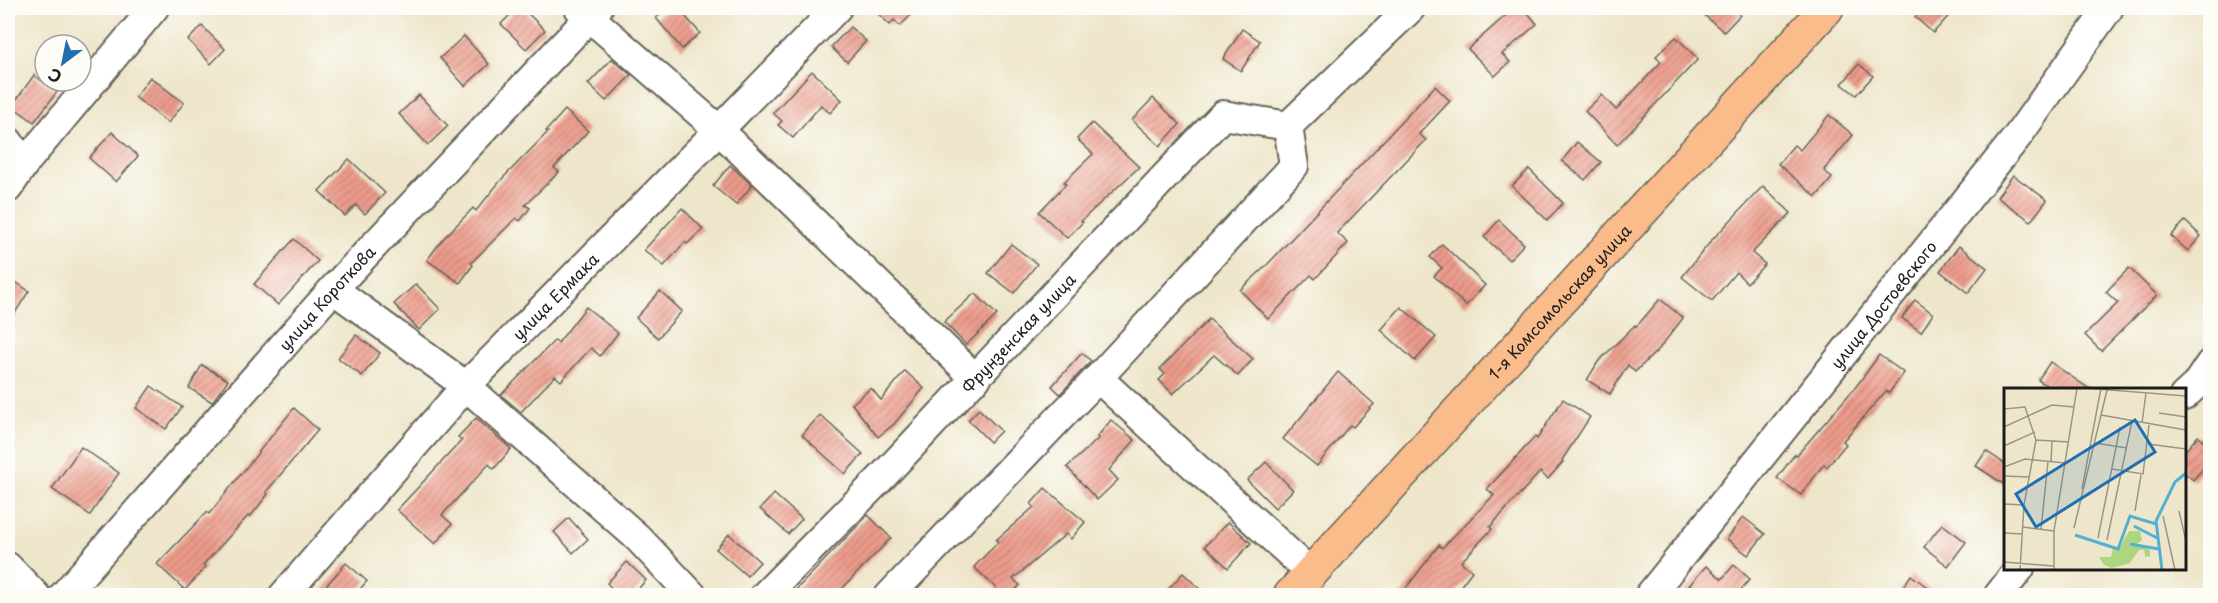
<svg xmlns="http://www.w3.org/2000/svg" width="2218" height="603" font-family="'Playpen Sans',sans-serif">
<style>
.building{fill:url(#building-hatch)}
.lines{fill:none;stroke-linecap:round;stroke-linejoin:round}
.minor-casing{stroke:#666359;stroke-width:32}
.major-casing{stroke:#666359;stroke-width:36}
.minor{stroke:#fff;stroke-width:28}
.major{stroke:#f9bc8a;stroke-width:33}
.labels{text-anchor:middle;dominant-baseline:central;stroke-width:4.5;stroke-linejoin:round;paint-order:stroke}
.street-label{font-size:16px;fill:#1c1c1c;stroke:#fdfcf7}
.inset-river{fill:none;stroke:#54b0d2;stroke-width:3}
.inset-road{fill:none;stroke:#9a9584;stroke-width:1.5}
.view{fill:#1f6fb2;fill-opacity:0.15;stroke:#1f6fb2;stroke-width:3}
.inset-edge{fill:none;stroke:#1c1c1c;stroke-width:3}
</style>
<defs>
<pattern id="building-hatch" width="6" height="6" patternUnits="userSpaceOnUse" patternTransform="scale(1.5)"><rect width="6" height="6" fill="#ed9b8b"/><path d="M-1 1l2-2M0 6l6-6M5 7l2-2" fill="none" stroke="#bf7e71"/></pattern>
</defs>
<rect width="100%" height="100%" fill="#fdfcf7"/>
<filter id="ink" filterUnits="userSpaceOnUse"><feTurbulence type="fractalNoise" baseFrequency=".0167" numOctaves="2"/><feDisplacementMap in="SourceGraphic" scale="12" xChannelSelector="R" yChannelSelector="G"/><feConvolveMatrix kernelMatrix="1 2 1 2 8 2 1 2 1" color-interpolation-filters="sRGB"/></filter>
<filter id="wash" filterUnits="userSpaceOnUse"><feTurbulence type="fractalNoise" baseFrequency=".008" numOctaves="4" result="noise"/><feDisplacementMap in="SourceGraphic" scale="24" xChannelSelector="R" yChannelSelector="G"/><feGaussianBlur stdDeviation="1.35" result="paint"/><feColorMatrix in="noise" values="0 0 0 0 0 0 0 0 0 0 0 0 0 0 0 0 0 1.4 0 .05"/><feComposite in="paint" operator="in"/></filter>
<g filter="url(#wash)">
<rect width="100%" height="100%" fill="#eee6ca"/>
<g id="blocks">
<g class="building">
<polygon points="517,8 522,8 545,30 526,49 501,24"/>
<polygon points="668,8 678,8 700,33 682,49 656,18"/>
<polygon points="872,8 918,8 900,26 894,20 890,25"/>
<polygon points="1514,8 1524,8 1537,24 1502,54 1510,62 1495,76 1468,49"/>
<polygon points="1696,8 1732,8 1740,15 1724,32"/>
<polygon points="1923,8 1956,8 1933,33 1915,17"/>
<polygon points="202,26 225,49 211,64 188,40"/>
<polygon points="850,27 866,41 847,62 831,47"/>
<polygon points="1242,29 1260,41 1241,71 1223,59"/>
<polygon points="464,36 489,64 465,86 440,58"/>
<polygon points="1676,37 1698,59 1617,145 1585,111 1602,95 1616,110 1661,62 1656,56"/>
<polygon points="612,59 631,75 606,101 588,84"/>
<polygon points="1859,64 1873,76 1856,95 1842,84"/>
<polygon points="812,71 842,100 830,113 821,105 793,138 778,125 782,121 773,113"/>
<polygon points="34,75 57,92 34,122 12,106"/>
<polygon points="150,77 184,103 168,123 135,97"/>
<polygon points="1435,86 1450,101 1419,134 1426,140 1337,233 1348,243 1315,279 1311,275 1268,319 1240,290 1266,266"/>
<polygon points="419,95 448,126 428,145 399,114"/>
<polygon points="1153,98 1180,124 1160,146 1132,120"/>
<polygon points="565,110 588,131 554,168 559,172 525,205 530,208 520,221 516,218 471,263 473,265 460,283 427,260 442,240 473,208 476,211 501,180 548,132 546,131"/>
<polygon points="1829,115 1853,135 1824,170 1832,178 1816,197 1778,164 1794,145 1800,150"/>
<polygon points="1092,123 1139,167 1081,221 1083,222 1067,238 1039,212 1066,184 1064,182 1093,154 1077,139"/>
<polygon points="112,132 138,156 116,182 89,158"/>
<polygon points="1577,142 1601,162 1585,180 1562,161"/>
<polygon points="349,159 385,193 365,214 356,205 345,216 319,191"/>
<polygon points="730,165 752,185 736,205 713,186"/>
<polygon points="1529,169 1563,203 1547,220 1512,186"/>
<polygon points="2013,175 2047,200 2031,221 1997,197"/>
<polygon points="1763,186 1791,213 1752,253 1765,264 1747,283 1736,272 1712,301 1682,277 1711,241"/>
<polygon points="682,208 703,229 687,244 685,242 664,266 644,250"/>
<polygon points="1499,220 1524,244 1509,260 1484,237"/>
<polygon points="2185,221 2201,236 2188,251 2171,236"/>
<polygon points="294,239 318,261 278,305 254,284"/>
<polygon points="1011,244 1037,264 1014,293 988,273"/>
<polygon points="1442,244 1485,285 1466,306 1434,276 1442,268 1430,257"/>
<polygon points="1959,246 1987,268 1968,293 1940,271"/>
<polygon points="2129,268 2157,295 2101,351 2085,335 2118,303 2106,292"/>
<polygon points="8,277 29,291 8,324"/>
<polygon points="416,284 440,309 419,330 394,304"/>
<polygon points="660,291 682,311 658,338 636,318"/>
<polygon points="975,293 997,315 966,345 944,322"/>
<polygon points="1660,299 1683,318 1659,349 1635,372 1628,365 1610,394 1587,380 1598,362 1635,325 1636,327"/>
<polygon points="1915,300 1933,314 1921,332 1902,318"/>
<polygon points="586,307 618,333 600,356 591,348 561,381 555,376 521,412 501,395 555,340 558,343"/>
<polygon points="1401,307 1436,337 1415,361 1381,330"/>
<polygon points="1209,319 1253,359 1238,376 1214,355 1173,394 1159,380 1165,374 1160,369"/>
<polygon points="356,335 380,353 362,376 338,358"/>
<polygon points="1082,353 1091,361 1060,394 1052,386"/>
<polygon points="1879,355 1904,373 1889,393 1886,391 1843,441 1846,444 1827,467 1824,464 1801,495 1777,478 1795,454 1797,455 1858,384"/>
<polygon points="2050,362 2091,390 2054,390 2038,380"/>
<polygon points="202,365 228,380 212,402 189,388"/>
<polygon points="905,371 924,388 894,424 878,437 852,404 871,388 881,400"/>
<polygon points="1338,372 1374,404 1353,427 1350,425 1317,466 1283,439"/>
<polygon points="151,386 182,407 166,429 136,408"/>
<polygon points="1563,399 1590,417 1562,460 1563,462 1548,479 1540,472 1490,527 1492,529 1461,562 1472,571 1453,596 1400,596 1439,545 1442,548 1494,495 1487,489 1535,437 1537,439"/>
<polygon points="294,408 318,430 266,492 268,494 250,517 248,516 203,565 206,567 185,590 157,564 207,512 209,514"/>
<polygon points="979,409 1001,431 990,442 968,420"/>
<polygon points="820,415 863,454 845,474 802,435"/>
<polygon points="476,418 511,449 494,469 489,464 442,515 452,524 435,544 397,510 462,440 458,437"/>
<polygon points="1111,420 1135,440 1109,470 1118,480 1097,500 1067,467 1099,438 1097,437"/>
<polygon points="2198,436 2211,447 2211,460 2193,480 2184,472 2184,452"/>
<polygon points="81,447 119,473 90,515 52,489"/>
<polygon points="1986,451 2005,464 2005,485 1976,466"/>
<polygon points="1266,462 1293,490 1275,508 1247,480"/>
<polygon points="1045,488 1085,522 1071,539 1066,534 1013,579 1020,585 1010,596 1004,596 974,567 998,542 996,540 1034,507 1031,504"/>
<polygon points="774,494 802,519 788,534 760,509"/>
<polygon points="868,515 891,538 835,596 790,596"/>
<polygon points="1743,517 1765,534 1748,555 1727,539"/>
<polygon points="569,518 588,539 573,553 554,532"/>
<polygon points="1228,522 1251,543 1228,568 1205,546"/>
<polygon points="1942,524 1966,542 1948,566 1924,547"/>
<polygon points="729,534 760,562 747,576 716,549"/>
<polygon points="627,562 646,580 632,596 619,596 607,583"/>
<polygon points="346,563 367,581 354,596 317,596"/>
<polygon points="1734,565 1750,579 1738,593 1741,596 1680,596 1706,566 1722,579"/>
<polygon points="1183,573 1207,596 1162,596"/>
<polygon points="1911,575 1939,596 1897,596"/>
</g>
</g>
</g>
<g filter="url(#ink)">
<use href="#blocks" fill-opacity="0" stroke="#666359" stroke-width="1.5"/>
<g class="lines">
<g class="minor-casing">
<g id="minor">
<polyline points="579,8 719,130 976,379"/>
<polyline points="8,141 24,164"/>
<polyline points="8,188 24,164 154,8"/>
<polyline points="333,289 466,386 637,537 693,596"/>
<polyline points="1098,378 1311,573"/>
<polyline points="2184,396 2196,385 2210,364"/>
<polyline points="8,567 36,596"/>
<path id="s1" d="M 63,596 L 333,289 L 598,8"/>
<path id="s2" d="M 283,596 L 466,386 L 719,130 L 837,8"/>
<path id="s3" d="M 764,596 L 883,476 L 1223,115 L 1288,126 L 1411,8"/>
<polyline points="889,596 1098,378 1294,166 1288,126"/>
<path id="s4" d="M 1649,596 L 2017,137 L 2109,8"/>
<polyline points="1998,596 2020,568"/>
</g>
</g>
<g class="major-casing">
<g id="major">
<path id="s5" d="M 1290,596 L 1827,8"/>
</g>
</g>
<use href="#minor" class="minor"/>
<use href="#major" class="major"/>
</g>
</g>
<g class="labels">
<g class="street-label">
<text stroke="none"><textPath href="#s2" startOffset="405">улица Ермака</textPath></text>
<text stroke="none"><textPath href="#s1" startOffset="398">улица Короткова</textPath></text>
<text stroke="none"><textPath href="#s5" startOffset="399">1-я Комсомольская улица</textPath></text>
<text stroke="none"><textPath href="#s4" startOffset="374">улица Достоевского</textPath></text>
<text stroke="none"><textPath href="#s3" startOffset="366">Фрунзенская улица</textPath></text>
</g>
</g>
<g transform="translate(2004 388)">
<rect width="182" height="182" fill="#eee6ca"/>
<path d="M 125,143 L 136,143 L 138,152 L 133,156 L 146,162 L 146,168 L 141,169 L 140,162 L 135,162 L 126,175 L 108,180 L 100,177 L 95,169 L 107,169 L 109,160 L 115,161 Z" fill="#add680"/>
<path class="inset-river" d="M 130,138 L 155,151M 71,147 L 114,161 L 126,128 L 152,136M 126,156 L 155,161M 158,182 L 152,133 L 171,94 L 182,85"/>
<path class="inset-road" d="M 81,0 L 182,8M 0,21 L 21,19 L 32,52 L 20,117 L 16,182M 155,25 L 182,29M 97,27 L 182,42M 138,35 L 142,5M 0,39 L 48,17 L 70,19M 32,52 L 65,54M 91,55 L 123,60M 144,56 L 182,61M 0,58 L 31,44M 47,74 L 48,53M 0,79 L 21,71 L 61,75M 108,81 L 139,86 L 145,37M 0,88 L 25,89M 78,101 L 97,0M 0,116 L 20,117M 131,123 L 137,87M 175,123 L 182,153M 159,128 L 171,182M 19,139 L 50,143M 70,140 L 103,2M 37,141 L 44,74M 0,145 L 19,146M 94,150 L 116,39M 103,152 L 128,33M 0,174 L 49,178M 50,182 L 50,143 L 73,0"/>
<path class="view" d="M 131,32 L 151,64 L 32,139 L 12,106 Z"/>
<rect width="182" height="182" class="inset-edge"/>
</g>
<rect width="2218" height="603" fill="none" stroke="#fdfcf7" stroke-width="30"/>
<g transform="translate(63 63) rotate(212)"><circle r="28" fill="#fdfcf7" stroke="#a3a29f" stroke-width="1.5"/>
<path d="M0-4.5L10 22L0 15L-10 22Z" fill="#1f6fb2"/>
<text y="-9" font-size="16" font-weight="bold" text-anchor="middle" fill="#1c1c1c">С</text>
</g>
</svg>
